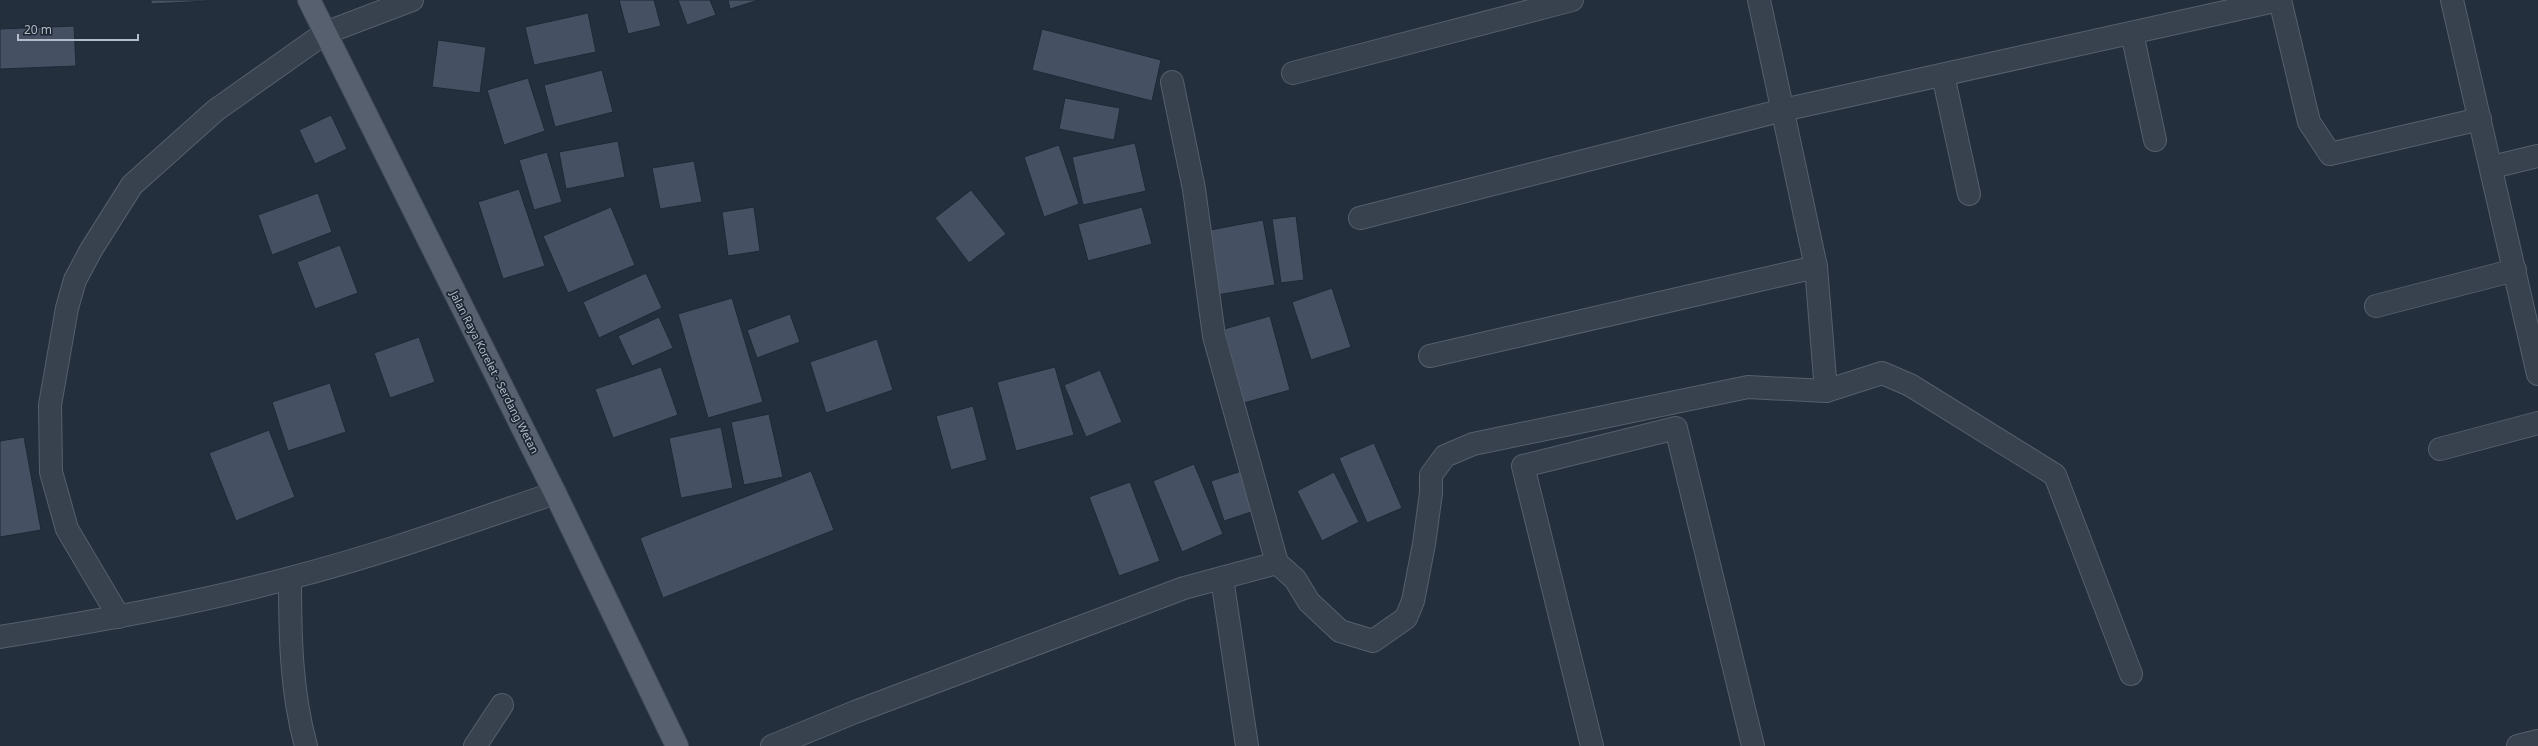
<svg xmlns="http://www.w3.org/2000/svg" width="2538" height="746" font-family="'Noto Sans',sans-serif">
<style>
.building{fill:#455162;stroke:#1f2835}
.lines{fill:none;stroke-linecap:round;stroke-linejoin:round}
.minor-casing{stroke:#565f6c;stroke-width:24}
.major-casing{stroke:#414a57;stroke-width:24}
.minor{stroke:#38414e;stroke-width:22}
.major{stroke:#56606e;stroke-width:22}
.labels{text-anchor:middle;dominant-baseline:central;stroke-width:3.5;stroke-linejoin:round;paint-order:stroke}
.street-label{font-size:11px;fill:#b4bcc9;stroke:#1d2633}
</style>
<rect width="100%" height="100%" fill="#242f3e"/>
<g class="building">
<polygon points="151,0 208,0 208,1 151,4"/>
<polygon points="619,0 654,0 661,26 628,34"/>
<polygon points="678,0 710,0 716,15 687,25"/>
<polygon points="728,0 759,0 730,9"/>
<polygon points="588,13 596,52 534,65 525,27"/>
<polygon points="74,26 76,66 0,69 0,29"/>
<polygon points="1042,29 1161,60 1152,101 1032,70"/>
<polygon points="438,40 486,47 480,93 432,87"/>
<polygon points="602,70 613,112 555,127 544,85"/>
<polygon points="528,78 545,131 504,145 487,90"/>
<polygon points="1065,98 1120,108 1114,140 1059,129"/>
<polygon points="331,115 347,149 315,164 299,130"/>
<polygon points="618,141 625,177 566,189 559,152"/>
<polygon points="1135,143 1146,191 1083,205 1072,157"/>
<polygon points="1059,145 1079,204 1044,217 1024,157"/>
<polygon points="547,152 562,202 534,210 519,160"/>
<polygon points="694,161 702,202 660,209 652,168"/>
<polygon points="519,189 545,266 503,279 478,202"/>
<polygon points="971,190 1006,234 969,263 935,218"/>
<polygon points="318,193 332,232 272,255 258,215"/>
<polygon points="611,207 635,265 568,293 543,236"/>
<polygon points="754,207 760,251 728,256 722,212"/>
<polygon points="1142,207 1152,244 1088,261 1078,224"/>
<polygon points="1296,216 1304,280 1281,283 1272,219"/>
<polygon points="1263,220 1275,285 1217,295 1205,231"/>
<polygon points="340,245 358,293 315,309 297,262"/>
<polygon points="646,273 662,308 599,338 583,302"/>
<polygon points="1332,288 1351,347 1311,360 1292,302"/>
<polygon points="732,298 763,402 708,418 678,314"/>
<polygon points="790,314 800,342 757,358 747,330"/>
<polygon points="1270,316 1290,390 1244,403 1224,329"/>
<polygon points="659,317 673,348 632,366 618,336"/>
<polygon points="419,337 435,382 390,398 374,353"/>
<polygon points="877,339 893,390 826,413 810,362"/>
<polygon points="661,367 678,415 613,438 595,389"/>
<polygon points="1055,367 1074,435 1016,451 997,382"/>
<polygon points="1100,370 1122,422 1086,437 1064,385"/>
<polygon points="330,383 346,432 288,451 272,402"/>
<polygon points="973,406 987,460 951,470 936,416"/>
<polygon points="769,414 783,477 744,485 731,422"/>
<polygon points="721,427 733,488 681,498 669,438"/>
<polygon points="269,430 295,497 236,521 209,453"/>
<polygon points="24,437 41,530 0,537 0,441"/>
<polygon points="1374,443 1402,508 1367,523 1339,458"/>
<polygon points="1194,464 1223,534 1182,552 1153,481"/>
<polygon points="1248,469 1260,509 1224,521 1211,481"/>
<polygon points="811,471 834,530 663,598 640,538"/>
<polygon points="1334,472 1359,522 1322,541 1297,491"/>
<polygon points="1130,482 1160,561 1119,576 1089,497"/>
</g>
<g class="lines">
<g class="minor-casing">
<g id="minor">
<polyline points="1759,0 1816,267 1826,391"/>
<polyline points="2280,0 2309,122 2330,154 2480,119"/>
<polyline points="2452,0 2538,374"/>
<polyline points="2132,33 2155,140"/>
<polyline points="1293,73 1572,0"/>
<polyline points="1943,75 1969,194"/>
<polyline points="1172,82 1194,189 1214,336 1277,563"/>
<polyline points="2492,167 2538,156"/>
<polyline points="1360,218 1783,110 2279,0"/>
<polyline points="2376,306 2515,270"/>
<polyline points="1430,356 1816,267"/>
<polyline points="2440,449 2538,423"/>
<polyline points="1222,578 1247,746"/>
<path d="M 290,579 C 290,635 291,692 306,746"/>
<polyline points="119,617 67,529 51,472 50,405 67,308 75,280 91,250 132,185 216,110 325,33 412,0"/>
<path d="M 0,637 C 97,621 195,604 290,578 C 380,555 467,523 555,493"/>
<polyline points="475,746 502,705"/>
<polyline points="772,746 855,712 1184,588 1277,563 1295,579 1309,602 1340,631 1373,641 1406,618 1413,601 1424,544 1431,493 1431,475 1445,456 1473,444 1748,387 1826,391 1882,373 1910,385 2055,475 2131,674"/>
<polyline points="1592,746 1523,466 1676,428 1753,746"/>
<polyline points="2518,746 2538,741"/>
</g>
</g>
<g class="major-casing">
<polyline id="major" points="309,0 555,493 677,746"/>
</g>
<use href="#minor" class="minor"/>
<use href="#major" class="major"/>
</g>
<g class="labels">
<g class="street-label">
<text transform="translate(495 372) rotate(63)">Jalan Raya Korelet - Serdang Wetan</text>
</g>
</g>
<path d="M18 34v6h120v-6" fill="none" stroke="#b4bcc9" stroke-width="2"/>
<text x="24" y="34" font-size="12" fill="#b4bcc9" stroke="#1d2633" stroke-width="3" paint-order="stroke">20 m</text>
</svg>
